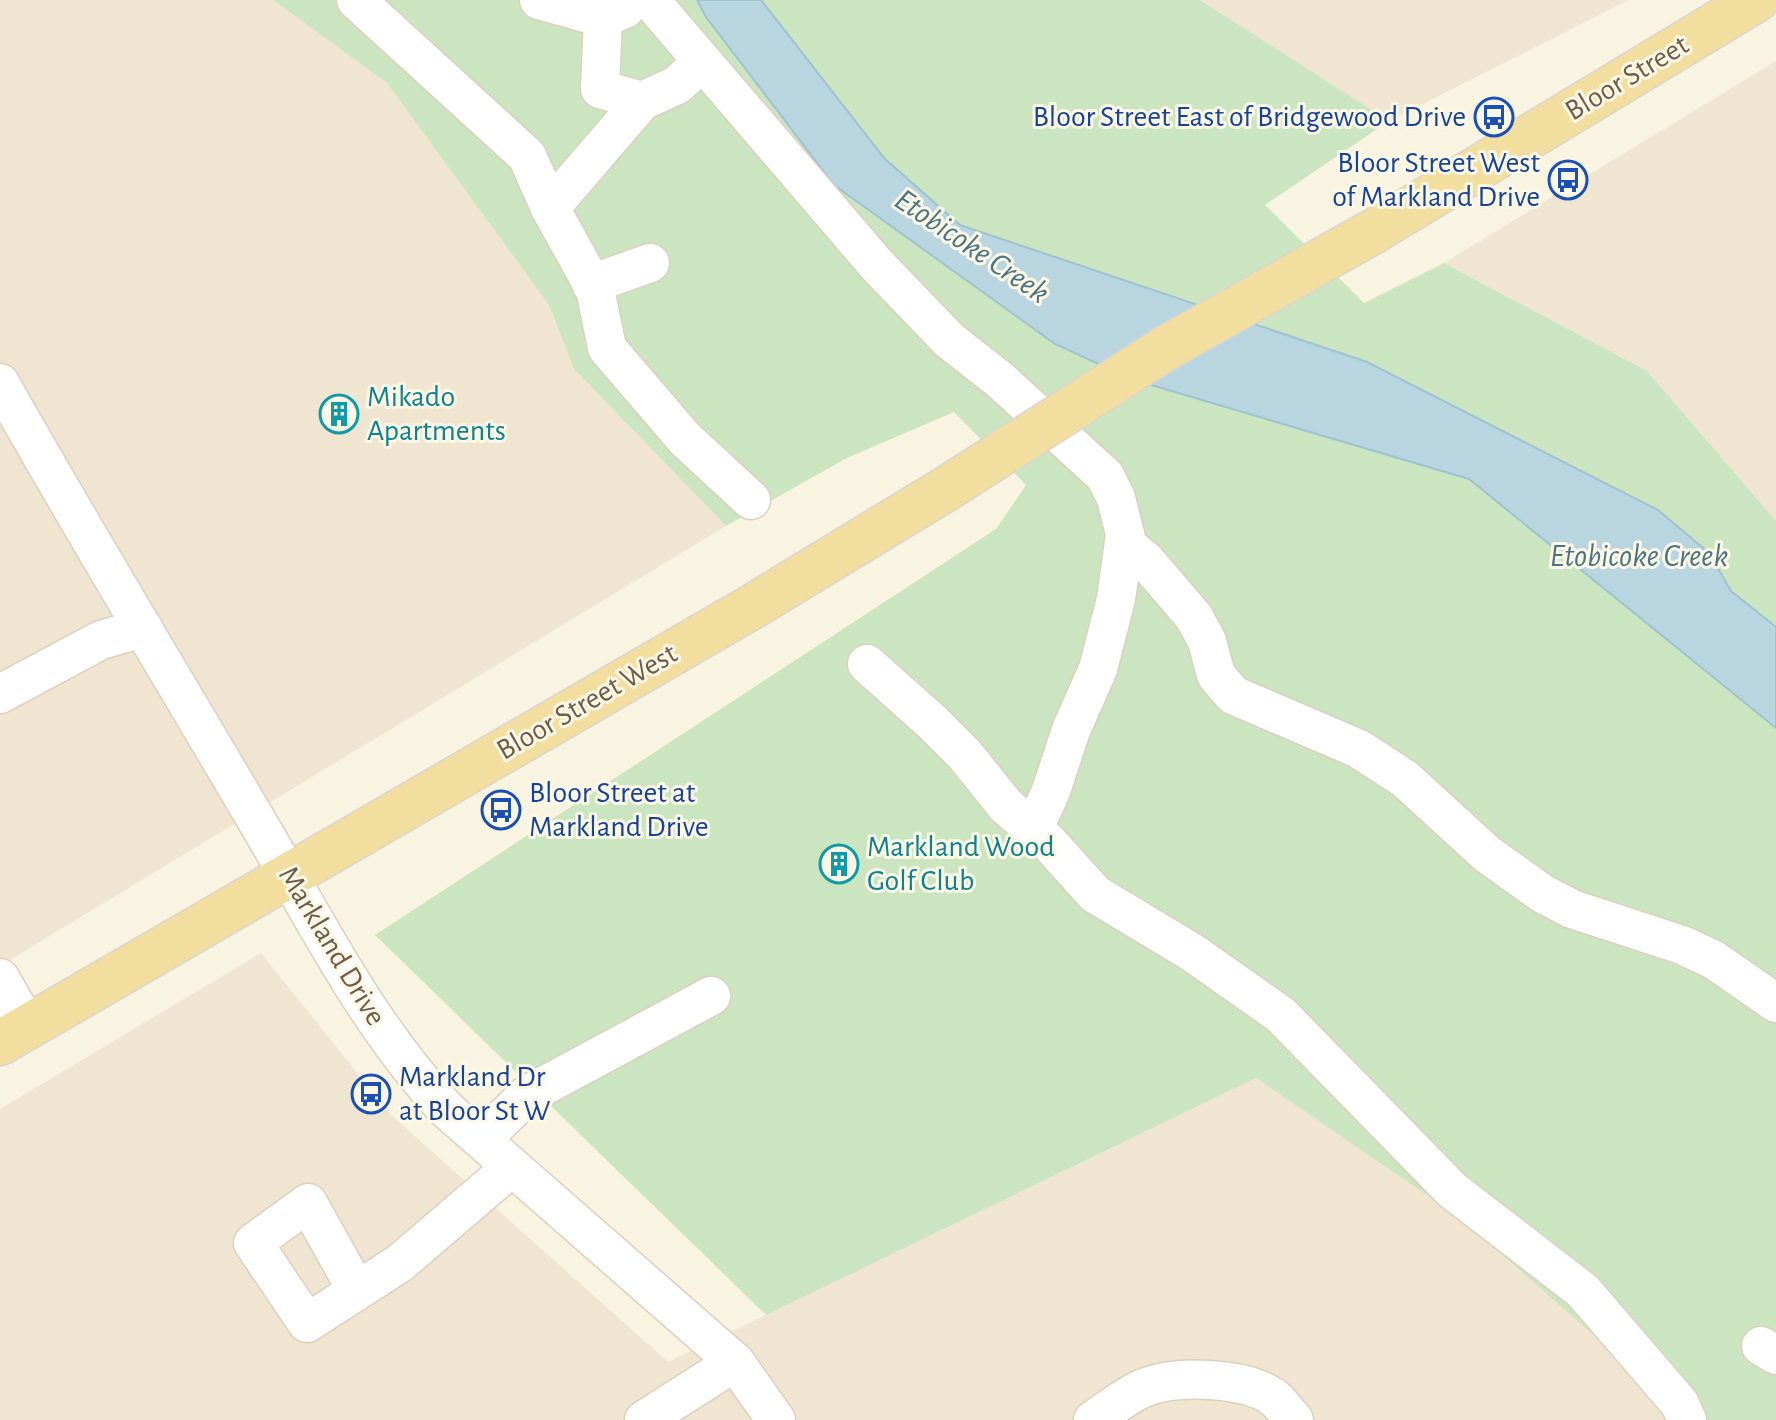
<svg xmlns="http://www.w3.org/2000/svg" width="1776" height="1420" font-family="'Alegreya Sans',sans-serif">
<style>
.residential{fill:#f0e5d0}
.green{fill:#cbe5c1}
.water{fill:#b8d5e0;stroke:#9fc2d1;stroke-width:2}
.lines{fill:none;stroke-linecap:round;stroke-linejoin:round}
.minor-casing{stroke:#dcd0be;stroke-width:41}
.major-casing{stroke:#d9d5d0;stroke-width:47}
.minor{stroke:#fff;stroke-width:38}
.major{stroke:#f2de9f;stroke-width:44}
.major-bridge-casing{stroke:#d9d5d0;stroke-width:47;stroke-linecap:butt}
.major-bridge{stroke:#f2de9f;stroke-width:44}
.labels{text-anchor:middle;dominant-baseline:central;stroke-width:6;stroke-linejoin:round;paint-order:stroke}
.street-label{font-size:30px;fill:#6d5c4b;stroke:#fdf7e6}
.transit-label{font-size:30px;fill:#164399;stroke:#fdf7e6;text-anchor:end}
.culture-label{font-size:30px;fill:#0d838f;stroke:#fdf7e6;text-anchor:start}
.water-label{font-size:32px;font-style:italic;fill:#4b7485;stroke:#fdf7e6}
</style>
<rect width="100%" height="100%" fill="#f9f3e1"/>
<g class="residential">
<polygon points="0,0 273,0 387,83 549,305 574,369 726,526 0,966"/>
<polygon points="1200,0 1629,0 1389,121"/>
<polygon points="1776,61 1776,521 1647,371 1444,263"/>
<polygon points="261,953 391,1115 668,1362 1256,1078 1463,1220 1661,1395 1672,1420 0,1420 0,1109"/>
</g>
<polygon class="green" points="273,0 1200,0 1389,121 1265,205 1364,303 1444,263 1647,371 1776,521 1776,1420 1672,1420 1661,1395 1463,1220 1256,1078 766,1315 375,935 996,529 1026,485 954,412 847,458 726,526 574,369 549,305 387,83"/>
<polygon class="water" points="697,0 761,0 885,159 960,225 1367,362 1658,510 1709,553 1731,591 1776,627 1776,728 1469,479 1131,379 1055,344 834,185 706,17"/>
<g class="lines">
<g class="minor-casing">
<g id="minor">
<polyline points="356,0 527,156 550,208"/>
<polyline points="539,0 603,18 625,9"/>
<polyline points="650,0 876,264 949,340 1000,380 1105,476 1116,498 1128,546 1147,562 1194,617 1207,641 1216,675 1233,695 1359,749 1405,779 1487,854 1543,894 1572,909 1682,945 1714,960 1776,1003"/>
<polyline points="603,18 600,89 642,101 677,85 702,62"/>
<polyline points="642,101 550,208 595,289 607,348 685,439 751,500"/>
<polyline points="591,284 650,263"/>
<path d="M 0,383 C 81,527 167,668 251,811 C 312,913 364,1021 446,1109 L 735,1362 L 776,1420"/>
<polyline points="867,664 931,721 965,755 1006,806 1049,843 1095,894 1193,953 1281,1015 1452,1190 1583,1291 1680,1404 1687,1420"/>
<polyline points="0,694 101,640 143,628"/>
<polyline points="1033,830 1051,791 1071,730 1098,669 1116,599 1125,535"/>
<polyline points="0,978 28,1027"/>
<polyline points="482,1139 527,1095 711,996"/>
<polyline points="356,1289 308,1203 253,1243 307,1323 400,1263 512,1167"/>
<polyline points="1761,1346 1776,1355"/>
<polyline points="644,1420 735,1362"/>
<path d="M 1093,1420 C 1109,1410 1127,1394 1146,1387 C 1177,1375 1244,1377 1273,1397 C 1281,1403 1287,1413 1294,1420"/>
</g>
</g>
<g class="major-casing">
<g id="major">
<polyline points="1166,348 1374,231 1756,0"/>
<polyline points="0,1043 750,608 949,487"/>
</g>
</g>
<use href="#minor" class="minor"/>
<use href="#major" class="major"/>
<g class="major-bridge-casing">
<polyline id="major-bridge" points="949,487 1166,348"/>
</g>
<use href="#major-bridge" class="major-bridge"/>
</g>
<defs>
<g id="bus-ring" transform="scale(2)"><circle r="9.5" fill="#fdf7e6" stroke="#1a4fb4" stroke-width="1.5"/><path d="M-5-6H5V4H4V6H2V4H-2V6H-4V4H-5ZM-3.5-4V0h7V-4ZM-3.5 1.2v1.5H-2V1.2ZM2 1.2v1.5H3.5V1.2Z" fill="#1a4fb4"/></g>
<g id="building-ring" transform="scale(2)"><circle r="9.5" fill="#fdf7e6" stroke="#0f9aa8" stroke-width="1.5"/><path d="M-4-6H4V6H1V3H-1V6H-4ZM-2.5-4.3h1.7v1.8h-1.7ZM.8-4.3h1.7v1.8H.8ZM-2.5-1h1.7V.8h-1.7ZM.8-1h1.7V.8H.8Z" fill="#0f9aa8"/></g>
</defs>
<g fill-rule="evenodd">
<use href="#bus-ring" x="1494" y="117"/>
<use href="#bus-ring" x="1568" y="180"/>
<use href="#building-ring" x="339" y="414"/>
<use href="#bus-ring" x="501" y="810"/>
<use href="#building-ring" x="839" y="864"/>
<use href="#bus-ring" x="371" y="1094"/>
</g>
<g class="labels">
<g class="street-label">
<text transform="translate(1627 78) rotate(-31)">Bloor Street</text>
<text transform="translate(587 702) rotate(-30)">Bloor Street West</text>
<text transform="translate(332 946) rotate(59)">Markland Drive</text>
</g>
<g class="transit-label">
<text x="1466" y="117">Bloor Street East of Bridgewood Drive</text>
<text x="1540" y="163">Bloor Street West<tspan x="1540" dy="34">of Markland Drive</tspan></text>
<text x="529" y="793" text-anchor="start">Bloor Street at<tspan x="529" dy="34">Markland Drive</tspan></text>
<text x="399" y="1077" text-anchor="start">Markland Dr<tspan x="399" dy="34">at Bloor St W</tspan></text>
</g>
<g class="culture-label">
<text x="367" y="397">Mikado<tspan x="367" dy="34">Apartments</tspan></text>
<text x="867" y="847">Markland Wood<tspan x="867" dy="34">Golf Club</tspan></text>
</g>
<g class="water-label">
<text transform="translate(972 246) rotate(34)">Etobicoke Creek</text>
<text x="1639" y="556">Etobicoke Creek</text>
</g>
</g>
</svg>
